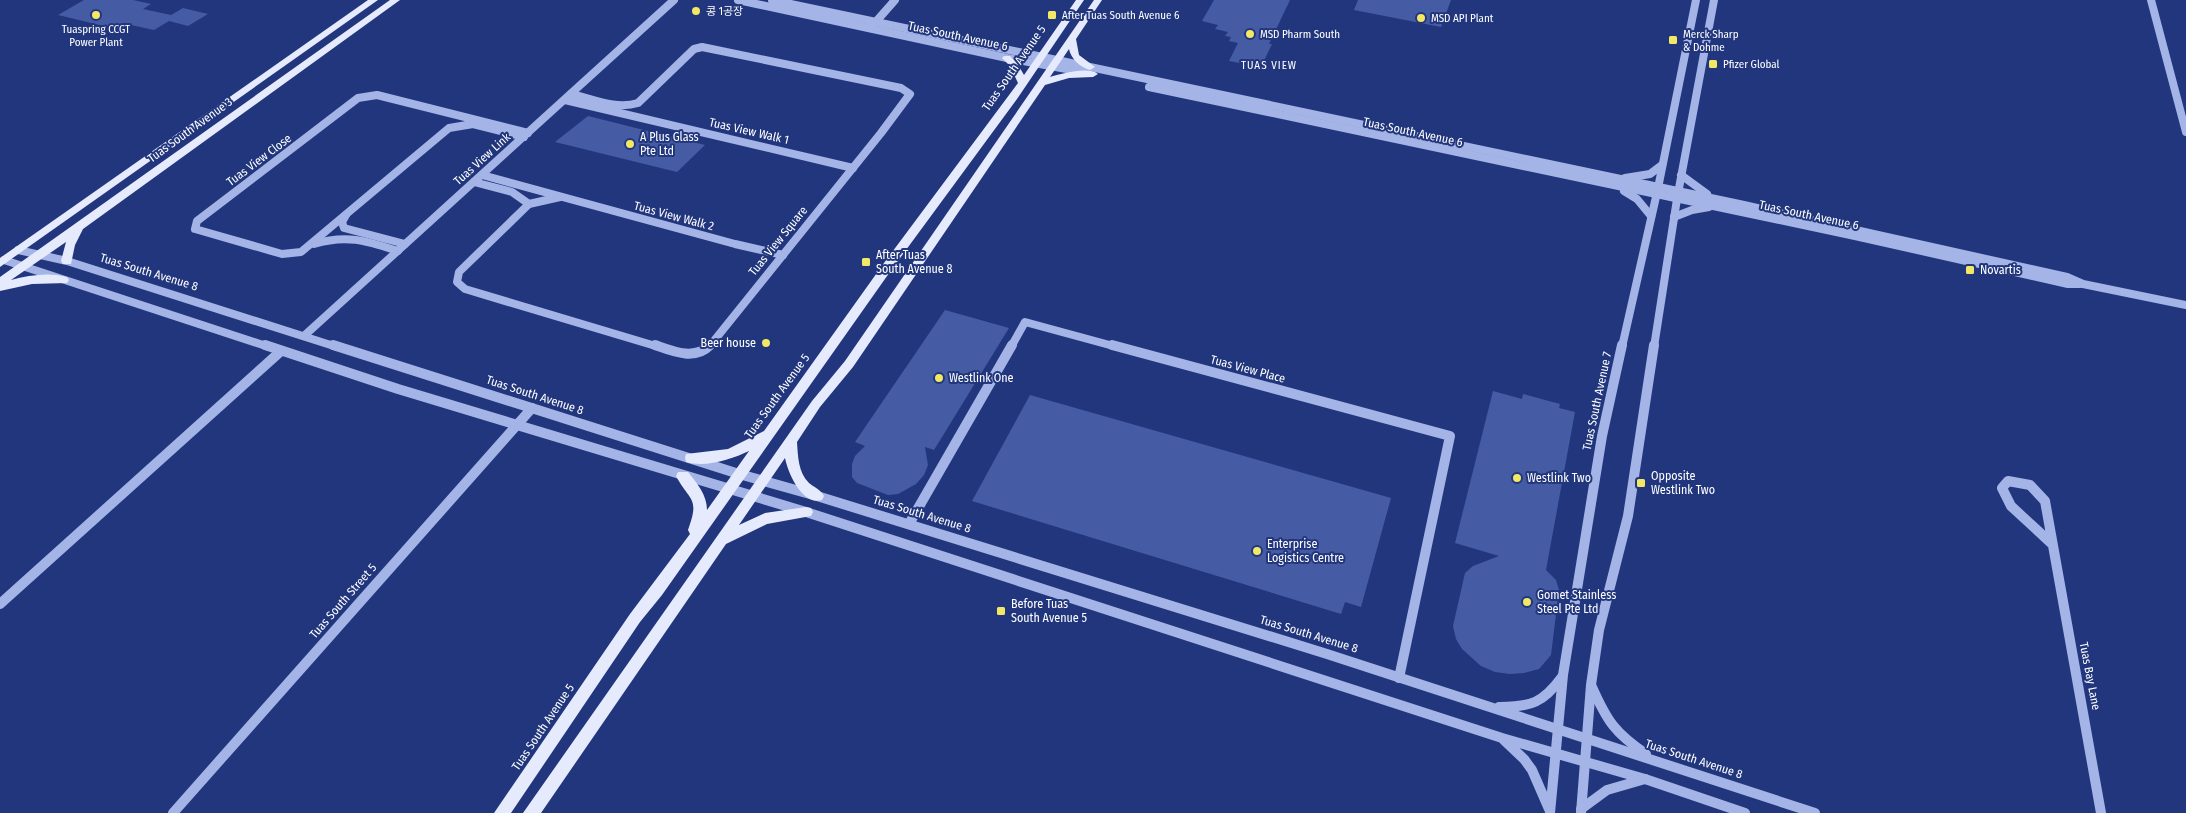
<svg xmlns="http://www.w3.org/2000/svg" width="2186" height="813" font-family="'Fira Sans Condensed','Noto Sans KR',sans-serif">
<style>
.building{fill:#455ca5}
.lines{fill:none;stroke-linecap:round;stroke-linejoin:round}
.minor-far1{stroke:#a4b4e7;stroke-width:8}
.minor{stroke:#a4b4e7;stroke-width:10}
.major{fill:#e6eafd;fill-rule:evenodd}
.poi-dot{fill:#f3e866;stroke:#21367d;stroke-width:2}
.labels{text-anchor:middle;dominant-baseline:central;stroke-width:4;stroke-linejoin:round;paint-order:stroke}
.far-poi-label{font-size:11px;fill:#fff;stroke:#21367d;text-anchor:start}
.far-neighbourhood-label{font-size:11px;letter-spacing:1px;fill:#fff;stroke:#21367d}
.street-label{font-size:12px;fill:#fff;stroke:#21367d}
.poi-label{font-size:12px;fill:#fff;stroke:#21367d;text-anchor:start}
</style>
<rect width="100%" height="100%" fill="#21367d"/>
<g class="building">
<polygon points="84,0 133,0 151,4 143,9 171,15 183,8 208,14 188,26 169,21 154,30 122,23 112,28 58,15"/>
<polygon points="1214,0 1290,0 1269,44 1272,44 1261,67 1229,61 1238,43 1229,41 1231,37 1225,36 1228,32 1215,29 1218,25 1202,21"/>
<polygon points="1358,0 1451,0 1441,27 1354,10"/>
<polygon points="588,116 644,130 705,145 677,172 555,142"/>
<polygon points="945,310 1009,328 934,450 925,447 928,465 924,475 916,484 898,494 888,495 857,483 852,477 852,464 855,456 865,446 855,442"/>
<polygon points="1493,391 1522,399 1523,394 1560,404 1559,408 1575,412 1546,570 1556,580 1559,590 1551,655 1539,669 1524,673 1510,674 1495,672 1481,666 1462,649 1456,639 1453,626 1465,573 1473,566 1499,556 1455,543"/>
<polygon points="1030,395 1391,498 1361,607 1345,602 1341,614 972,501"/>
</g>
<g class="lines">
<g class="minor-far1">
<polyline points="738,0 1007,58 1088,73"/>
<polyline points="772,0 1744,205 2067,277 2083,284 2186,305"/>
<polyline points="2151,0 2186,132"/>
<polyline points="873,25 895,0"/>
<polyline points="1149,87 1855,236 2068,284 2080,284"/>
<path d="M 571,94 C 593,99 616,110 638,103 L 694,49 L 702,47 L 901,88 L 910,94 L 881,133 L 709,347"/>
<polyline points="565,100 853,168"/>
<polyline points="524,137 473,124 449,128 301,252 282,254 195,229 197,221 358,98 377,95 528,133"/>
<polyline points="482,175 735,244 783,255"/>
<polyline points="1681,175 1707,194"/>
<polyline points="1625,178 1650,174 1662,165"/>
<polyline points="474,182 512,192 529,204"/>
<polyline points="1624,191 1637,199 1651,216"/>
<polyline points="560,197 529,204 459,272 457,282 465,289 659,347"/>
<polyline points="346,215 342,222 344,228 405,244"/>
<polyline points="1674,217 1692,210 1709,207"/>
<path d="M 314,244 C 347,234 367,241 398,251"/>
<polyline points="18,250 67,261 337,347"/>
<polyline points="4,260 269,347"/>
<polyline points="305,335 674,0"/>
<polyline points="1011,347 1025,322 1117,347"/>
<polyline points="1622,347 1658,188 1696,0"/>
<polyline points="1654,347 1677,199 1714,0"/>
</g>
<g class="minor">
<polyline points="265,345 398,389 806,512 1502,738 1645,779 1745,813"/>
<polyline points="333,345 739,474 817,496 1327,654 1815,813"/>
<path d="M 655,345 C 672,351 695,361 710,345"/>
<polyline points="1112,345 1450,436 1399,678"/>
<polyline points="909,524 1012,345"/>
<polyline points="2051,543 2011,506 2002,488 2008,481 2030,485 2045,501 2101,813"/>
<polyline points="0,604 281,351"/>
<path d="M 1592,687 C 1607,721 1615,733 1646,754"/>
<path d="M 1499,707 C 1531,707 1543,703 1562,677"/>
<polyline points="1504,740 1524,759 1532,770 1549,809"/>
<polyline points="1581,809 1607,790 1645,779"/>
<polyline points="173,813 532,408"/>
<polyline points="1550,813 1563,675 1602,436 1622,345"/>
<polyline points="1581,813 1591,685 1599,630 1628,516 1654,345"/>
</g>
<g class="major">
<polygon points="368,0 378,0 0,267 0,258"/>
<path d="M 390,0 L 400,0 L 83,229 L 75,245 L 71,264 L 63,264 L 61,261 L 66,242 L 11,280 C 29,275 50,272 67,277 L 69,280 L 67,283 L 32,284 L 0,291 L 0,277 Z"/>
<path d="M 1076,0 L 1084,0 L 1017,99 L 892,269 L 662,595 L 640,622 L 511,813 L 494,813 L 630,614 L 690,534 L 688,530 C 700,497 690,502 676,476 L 678,472 L 688,472 C 697,483 707,495 707,510 L 749,451 C 732,459 706,468 686,462 L 685,458 L 686,454 L 728,449 L 764,431 L 884,263 L 1018,83 L 1010,66 L 1002,58 L 1004,56 L 1010,56 L 1017,63 L 1024,75 Z"/>
<path d="M 1094,0 L 1102,0 L 1076,39 L 1079,55 L 1095,67 L 1090,70 C 1080,67 1071,59 1069,49 L 1050,77 C 1061,74 1088,66 1098,74 L 1093,77 L 1069,78 L 1045,85 L 853,367 L 820,407 L 797,442 C 798,456 798,472 809,483 C 814,487 821,490 824,496 L 822,500 C 802,506 788,473 785,458 L 739,525 L 765,513 L 806,507 L 811,508 L 813,512 L 811,516 L 767,524 L 726,544 L 541,813 L 523,813 L 812,401 L 845,361 Z"/>
</g>
</g>
<g class="poi-dot">
<circle cx="696" cy="11" r="5"/>
<circle cx="96" cy="15" r="5"/>
<rect x="1047" y="10" width="10" height="10" rx="2.5"/>
<circle cx="1421" cy="18" r="5"/>
<circle cx="1250" cy="34" r="5"/>
<rect x="1668" y="35" width="10" height="10" rx="2.5"/>
<rect x="1708" y="59" width="10" height="10" rx="2.5"/>
<circle cx="630" cy="144" r="5"/>
<rect x="861" y="257" width="10" height="10" rx="2.5"/>
<rect x="1965" y="265" width="10" height="10" rx="2.5"/>
<circle cx="766" cy="343" r="5"/>
<circle cx="939" cy="378" r="5"/>
<circle cx="1517" cy="478" r="5"/>
<rect x="1636" y="478" width="10" height="10" rx="2.5"/>
<circle cx="1257" cy="551" r="5"/>
<circle cx="1527" cy="602" r="5"/>
<rect x="996" y="606" width="10" height="10" rx="2.5"/>
</g>
<g class="labels">
<g class="far-poi-label">
<text x="706" y="11">콩 1공장</text>
<text x="1062" y="15">After Tuas South Avenue 6</text>
<text x="1431" y="18">MSD API Plant</text>
<text x="96" y="29" text-anchor="middle">Tuaspring CCGT<tspan x="96" dy="13">Power Plant</tspan></text>
<text x="1260" y="34">MSD Pharm South</text>
<text x="1683" y="34">Merck Sharp<tspan x="1683" dy="13">&amp; Dohme</tspan></text>
<text x="1723" y="64">Pfizer Global</text>
</g>
<g class="far-neighbourhood-label">
<text x="1269" y="65">TUAS VIEW</text>
</g>
<g class="street-label">
<text transform="translate(958 36) rotate(12)">Tuas South Avenue 6</text>
<text transform="translate(1014 68) rotate(-55)">Tuas South Avenue 5</text>
<text transform="translate(190 130) rotate(-36)">Tuas South Avenue 3</text>
<text transform="translate(749 131) rotate(13)">Tuas View Walk 1</text>
<text transform="translate(1413 132) rotate(12)">Tuas South Avenue 6</text>
<text transform="translate(482 159) rotate(-42)">Tuas View Link</text>
<text transform="translate(259 160) rotate(-37)">Tuas View Close</text>
<text transform="translate(1809 215) rotate(12)">Tuas South Avenue 6</text>
<text transform="translate(674 216) rotate(15)">Tuas View Walk 2</text>
<text transform="translate(778 241) rotate(-51)">Tuas View Square</text>
<text transform="translate(149 272) rotate(17)">Tuas South Avenue 8</text>
<text transform="translate(1248 369) rotate(15)">Tuas View Place</text>
<text transform="translate(535 395) rotate(18)">Tuas South Avenue 8</text>
<text transform="translate(777 396) rotate(-54)">Tuas South Avenue 5</text>
<text transform="translate(1597 401) rotate(-78)">Tuas South Avenue 7</text>
<text transform="translate(922 514) rotate(17)">Tuas South Avenue 8</text>
<text transform="translate(343 601) rotate(-49)">Tuas South Street 5</text>
<text transform="translate(1309 634) rotate(17)">Tuas South Avenue 8</text>
<text transform="translate(2090 676) rotate(79)">Tuas Bay Lane</text>
<text transform="translate(543 727) rotate(-56)">Tuas South Avenue 5</text>
<text transform="translate(1694 759) rotate(18)">Tuas South Avenue 8</text>
</g>
<g class="poi-label">
<text x="640" y="137">A Plus Glass<tspan x="640" dy="14">Pte Ltd</tspan></text>
<text x="876" y="255">After Tuas<tspan x="876" dy="14">South Avenue 8</tspan></text>
<text x="1980" y="270">Novartis</text>
<text x="756" y="343" text-anchor="end">Beer house</text>
<text x="949" y="378">Westlink One</text>
<text x="1651" y="476">Opposite<tspan x="1651" dy="14">Westlink Two</tspan></text>
<text x="1527" y="478">Westlink Two</text>
<text x="1267" y="544">Enterprise<tspan x="1267" dy="14">Logistics Centre</tspan></text>
<text x="1537" y="595">Gomet Stainless<tspan x="1537" dy="14">Steel Pte Ltd</tspan></text>
<text x="1011" y="604">Before Tuas<tspan x="1011" dy="14">South Avenue 5</tspan></text>
</g>
</g>
</svg>
